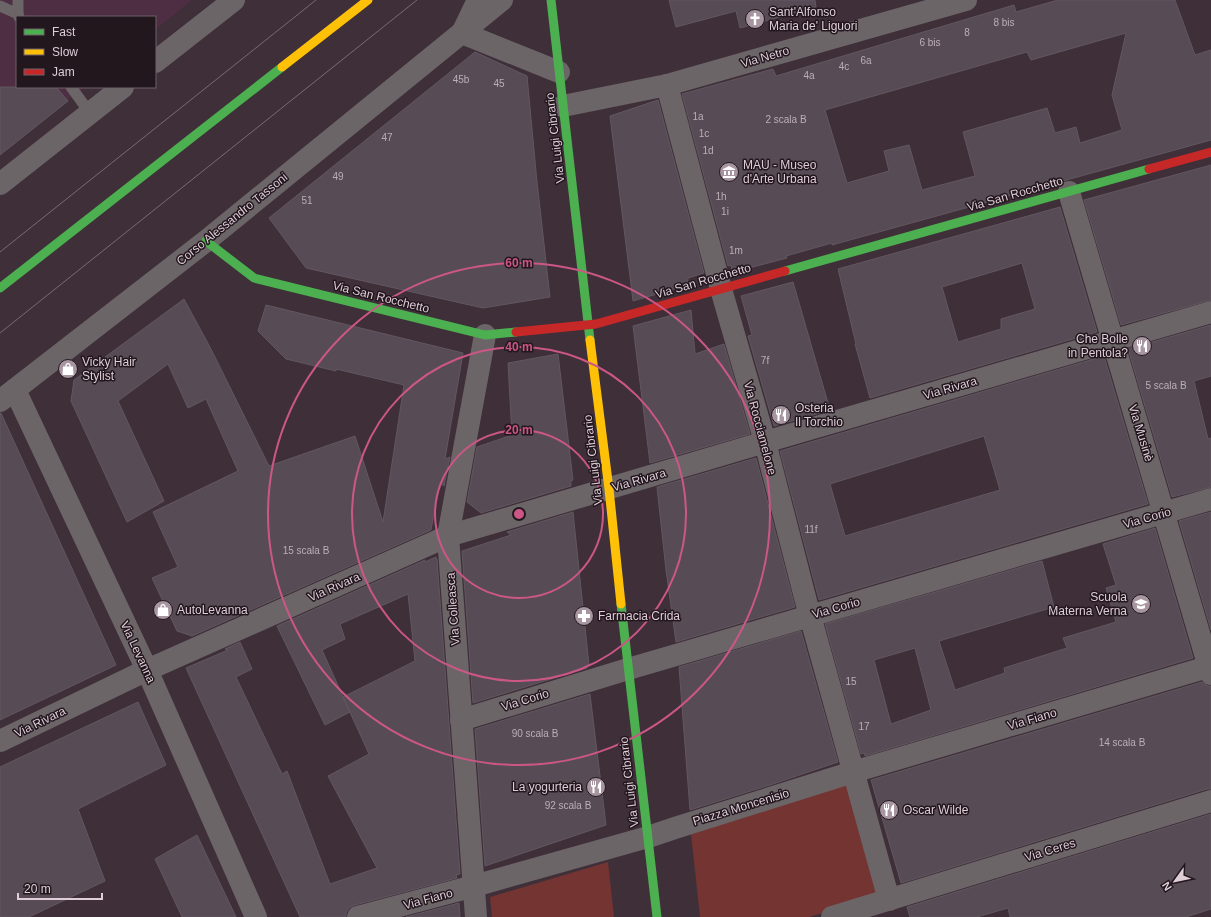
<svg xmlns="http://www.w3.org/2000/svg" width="1211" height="917" font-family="Arial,sans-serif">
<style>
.built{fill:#4e2e43}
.green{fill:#733432}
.building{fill:#574c55;stroke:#625761;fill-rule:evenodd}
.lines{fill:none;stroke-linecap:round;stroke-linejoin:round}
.lane{stroke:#6c6567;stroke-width:11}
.street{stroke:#6c6567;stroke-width:22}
.fast{stroke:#4caf50;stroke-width:9}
.slow{stroke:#ffc107;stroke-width:9}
.jam{stroke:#c62828;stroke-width:9}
.tram{stroke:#766d71;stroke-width:1}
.ring{fill:none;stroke:#cc5787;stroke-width:2}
.labels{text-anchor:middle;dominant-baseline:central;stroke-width:3;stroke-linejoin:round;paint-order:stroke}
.number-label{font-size:10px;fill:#bdadb7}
.poi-label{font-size:12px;fill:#dfcdd8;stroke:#23171e;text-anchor:start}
.street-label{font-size:12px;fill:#dfcdd8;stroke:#23171e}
.centre{fill:#cc5787;stroke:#23171e;stroke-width:2}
.ring-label{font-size:12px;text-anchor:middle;font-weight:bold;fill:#cc5787;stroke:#23171e;stroke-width:3;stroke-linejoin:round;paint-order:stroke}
</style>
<rect width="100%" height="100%" fill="#3f2f39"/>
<polygon class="built" points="0,0 192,0 155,30 155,17 17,17 17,87 84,87 0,155"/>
<g class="green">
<polygon points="846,784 877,897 809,917 700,917 691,834"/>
<polygon points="608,862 614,917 492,917 490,897"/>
</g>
<g class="building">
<polygon points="669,0 815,0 816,7 740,28 736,11 676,27"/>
<path d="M 1058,0 L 1175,0 L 1195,55 L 1211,50 L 1211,140 L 832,245 L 832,243 L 786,256 L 787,258 L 734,272 L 734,271 L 732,271 L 731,265 L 728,266 L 682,94 L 773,69 L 776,76 L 1014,5 L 1016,12 ZM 1126,33 L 1112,95 L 1122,130 L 1080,143 L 1076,127 L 1055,133 L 1047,108 L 963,132 L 975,176 L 922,190 L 909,145 L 884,151 L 889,171 L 847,183 L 825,110 L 1027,52 L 1031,60 Z"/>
<polygon points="475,52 527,76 537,182 550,297 483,308 306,268 269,218"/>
<polygon points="0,87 56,87 68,101 0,155"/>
<polygon points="658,100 704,273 688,278 688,285 633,301 610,116"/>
<polygon points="1211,165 1211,300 1121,325 1084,200"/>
<path d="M 1060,207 L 1097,332 L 870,398 L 855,344 L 856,344 L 838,269 ZM 1022,263 L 1035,309 L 1001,319 L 1001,329 L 958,342 L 942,287 Z"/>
<polygon points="793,282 830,410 774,426 748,336 752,335 741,296"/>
<polygon points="184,299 211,349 269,466 355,436 383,522 404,385 336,369 336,371 286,359 258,331 266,305 463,353 445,459 450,457 444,486 440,483 431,530 192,636 177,631 152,578 178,567 153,512 238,471 206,399 188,408 168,364 118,401 164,501 127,522 71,401 74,380"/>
<polygon points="691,310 695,354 724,344 750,434 650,463 633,326"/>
<polygon points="1211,325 1211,376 1194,381 1208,439 1211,438 1211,487 1172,497 1128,349"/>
<polygon points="558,354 573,480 571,481 571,486 481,513 467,502 477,447 512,435 508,363"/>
<path d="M 1104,356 L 1148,504 L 819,600 L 780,451 ZM 984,436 L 1000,490 L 845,536 L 830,484 Z"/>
<polygon points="0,413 1,413 116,665 0,720"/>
<polygon points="756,458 795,607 676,642 666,570 657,487"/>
<polygon points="573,512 589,665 587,665 587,668 473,703 462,551 511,535 507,532"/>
<polygon points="1211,512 1211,630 1179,521"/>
<path d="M 1155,528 L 1193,658 L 865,756 L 864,753 L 861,754 L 825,624 L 1042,561 L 1054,607 L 939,641 L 955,690 L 1005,673 L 1004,668 L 1067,648 L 1063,638 L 1116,622 L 1106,588 L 1116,585 L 1103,544 ZM 915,648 L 931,710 L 891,724 L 874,660 Z"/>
<polygon points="436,557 436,559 437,559 460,874 456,875 457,878 355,905 349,908 346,913 346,917 300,917 186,668 228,650 225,649 240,642 252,669 236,677 282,774 287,771 330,884 377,868 328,776 369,754 343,697 415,661 408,594 340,624 345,639 322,650 350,712 325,725 277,626 425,560 425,562"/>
<polygon points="801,631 838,762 773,784 690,810 679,667"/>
<polygon points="1202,682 1208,686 1211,686 1211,789 1207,789 901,883 871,780"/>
<polygon points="590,694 606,825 485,866 475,729"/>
<polygon points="138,702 166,765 78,809 105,881 29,917 0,917 0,767"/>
<polygon points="1211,814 1211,909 1186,917 1010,917 1008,908 977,917 910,917 907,907"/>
<polygon points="197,835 236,917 182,917 155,859"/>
<polygon points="459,903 460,917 406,917"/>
</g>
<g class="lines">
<g class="lane">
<polyline points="0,6 18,14 19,17"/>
<polyline points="18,14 18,0"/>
<polyline points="71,87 90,113"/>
</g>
<g class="street">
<polyline points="478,0 462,33 559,72"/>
<polyline points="155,62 234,0"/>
<polyline points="667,85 721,289 765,442 806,601 889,900"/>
<polyline points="563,106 667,85 966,0"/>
<polyline points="0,184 123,87"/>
<polyline points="1069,192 1211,674"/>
<polyline points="15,390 147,670 256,917"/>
<polyline points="0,401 206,241 502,0"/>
<polyline points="461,720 628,669 1211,499"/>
<polyline points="0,741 147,670 448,536 765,442 1211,312"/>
<polyline points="358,917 474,886 648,837 678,827 710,817 853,772 1211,666"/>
<polyline points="476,917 448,536 485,335"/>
<polyline points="832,917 1211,801"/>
</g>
<g class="fast">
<polyline points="551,0 590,340"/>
<polyline points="206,241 254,278 485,335 516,332"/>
<polyline points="785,271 1149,169"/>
<polyline points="0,288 282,67"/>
<polyline points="621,604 657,917"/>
</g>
<g class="slow">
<polyline points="282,67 368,0"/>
<polyline points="590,340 609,489 621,604"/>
</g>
<g class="jam">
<polyline points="1149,169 1211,152"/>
<polyline points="516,332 596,324 785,271"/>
</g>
<g class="tram">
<polyline points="0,252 316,0"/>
<polyline points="0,333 417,0"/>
</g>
</g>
<g class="ring">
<circle cx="519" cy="514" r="84"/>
<circle cx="519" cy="514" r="167"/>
<circle cx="519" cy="514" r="251"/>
</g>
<defs>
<g id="church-disc" transform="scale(1)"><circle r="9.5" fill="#a796a0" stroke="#23171e"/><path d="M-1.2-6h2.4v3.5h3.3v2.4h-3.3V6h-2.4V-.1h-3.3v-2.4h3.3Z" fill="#fff"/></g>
<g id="museum-disc" transform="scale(1)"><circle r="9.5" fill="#a796a0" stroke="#23171e"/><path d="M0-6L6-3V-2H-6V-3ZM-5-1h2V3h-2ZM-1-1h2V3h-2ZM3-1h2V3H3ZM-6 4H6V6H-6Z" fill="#fff"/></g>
<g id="restaurant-disc" transform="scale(1)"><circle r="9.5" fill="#a796a0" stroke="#23171e"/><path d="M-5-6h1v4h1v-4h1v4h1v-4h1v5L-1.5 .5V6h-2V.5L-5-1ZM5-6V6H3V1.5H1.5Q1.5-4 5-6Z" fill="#fff"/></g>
<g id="shop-disc" transform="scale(1)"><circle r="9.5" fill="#a796a0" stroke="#23171e"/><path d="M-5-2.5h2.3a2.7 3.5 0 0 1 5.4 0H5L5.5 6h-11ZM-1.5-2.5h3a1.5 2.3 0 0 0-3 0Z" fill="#fff"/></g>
<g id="school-disc" transform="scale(1)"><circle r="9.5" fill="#a796a0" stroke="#23171e"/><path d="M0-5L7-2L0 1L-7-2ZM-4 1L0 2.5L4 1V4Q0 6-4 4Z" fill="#fff"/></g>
<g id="pharmacy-disc" transform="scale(1)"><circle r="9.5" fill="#a796a0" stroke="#23171e"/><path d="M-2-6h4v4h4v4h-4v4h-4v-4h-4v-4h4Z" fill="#fff"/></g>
</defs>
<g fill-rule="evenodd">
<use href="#church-disc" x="755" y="19"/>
<use href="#museum-disc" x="729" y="172"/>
<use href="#restaurant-disc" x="1142" y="346"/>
<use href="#shop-disc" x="68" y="369"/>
<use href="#restaurant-disc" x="781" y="415"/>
<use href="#school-disc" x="1141" y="604"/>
<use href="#shop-disc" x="163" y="610"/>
<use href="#pharmacy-disc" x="584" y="616"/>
<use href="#restaurant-disc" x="596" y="787"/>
<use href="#restaurant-disc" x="889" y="810"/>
</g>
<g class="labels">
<g class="number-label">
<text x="1004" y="22">8 bis</text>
<text x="967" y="32">8</text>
<text x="930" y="42">6 bis</text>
<text x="866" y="60">6a</text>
<text x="844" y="66">4c</text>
<text x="809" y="75">4a</text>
<text x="461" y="79">45b</text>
<text x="499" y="83">45</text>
<text x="698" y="116">1a</text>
<text x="786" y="119">2 scala B</text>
<text x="704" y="133">1c</text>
<text x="387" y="137">47</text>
<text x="708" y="150">1d</text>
<text x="338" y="176">49</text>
<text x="721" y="196">1h</text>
<text x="307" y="200">51</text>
<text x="725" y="211">1i</text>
<text x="736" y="250">1m</text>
<text x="765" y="360">7f</text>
<text x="1166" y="385">5 scala B</text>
<text x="811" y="529">11f</text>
<text x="306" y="550">15 scala B</text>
<text x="851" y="681">15</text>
<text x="864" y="726">17</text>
<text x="535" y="733">90 scala B</text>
<text x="1122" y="742">14 scala B</text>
<text x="568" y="805">92 scala B</text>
</g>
<g class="poi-label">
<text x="769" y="12">Sant'Alfonso<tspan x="769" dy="14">Maria de' Liguori</tspan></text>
<text x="743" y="165">MAU - Museo<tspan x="743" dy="14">d'Arte Urbana</tspan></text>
<text x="1128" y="339" text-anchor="end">Che Bolle<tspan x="1128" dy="14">in Pentola?</tspan></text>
<text x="82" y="362">Vicky Hair<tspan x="82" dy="14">Stylist</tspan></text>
<text x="795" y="408">Osteria<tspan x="795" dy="14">Il Torchio</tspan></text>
<text x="1127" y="597" text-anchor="end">Scuola<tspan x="1127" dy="14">Materna Verna</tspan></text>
<text x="177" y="610">AutoLevanna</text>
<text x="598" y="616">Farmacia Crida</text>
<text x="582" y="787" text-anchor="end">La yogurteria</text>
<text x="903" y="810">Oscar Wilde</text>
</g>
<g class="street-label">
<text transform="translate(765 57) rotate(-16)">Via Netro</text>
<text transform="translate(555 138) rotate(-97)">Via Luigi Cibrario</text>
<text transform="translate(1015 194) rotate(-16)">Via San Rocchetto</text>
<text transform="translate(232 219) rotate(-39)">Corso Alessandro Tassoni</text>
<text transform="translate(703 281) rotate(-16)">Via San Rocchetto</text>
<text transform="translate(381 297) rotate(14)">Via San Rocchetto</text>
<text transform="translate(950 388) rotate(-16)">Via Rivara</text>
<text transform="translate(760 428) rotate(75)">Via Rocciamelone</text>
<text transform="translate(1141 433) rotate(73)">Via Musinè</text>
<text transform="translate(593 460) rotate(-97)">Via Luigi Cibrario</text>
<text transform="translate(639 480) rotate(-16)">Via Rivara</text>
<text transform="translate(1147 518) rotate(-16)">Via Corio</text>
<text transform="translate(334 587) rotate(-24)">Via Rivara</text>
<text transform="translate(836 608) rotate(-16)">Via Corio</text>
<text transform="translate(453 609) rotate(-94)">Via Colleasca</text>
<text transform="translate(138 652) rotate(65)">Via Levanna</text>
<text transform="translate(525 700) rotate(-17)">Via Corio</text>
<text transform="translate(1032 719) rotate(-16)">Via Fiano</text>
<text transform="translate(40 722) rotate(-26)">Via Rivara</text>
<text transform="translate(629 782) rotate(-97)">Via Luigi Cibrario</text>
<text transform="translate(741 807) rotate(-17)">Piazza Moncenisio</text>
<text transform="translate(1050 850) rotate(-17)">Via Ceres</text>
<text transform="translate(428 899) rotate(-15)">Via Fiano</text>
</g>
</g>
<circle cx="519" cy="514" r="6" class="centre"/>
<g class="ring-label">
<text x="519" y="267">60 m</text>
<text x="519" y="351">40 m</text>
<text x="519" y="434">20 m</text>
</g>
<rect x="16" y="16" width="140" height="72" fill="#23171e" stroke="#6e6068"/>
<rect x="24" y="29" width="20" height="6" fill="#4caf50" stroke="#6e6068"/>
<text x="52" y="36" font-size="12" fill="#dfcdd8">Fast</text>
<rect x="24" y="49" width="20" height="6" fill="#ffc107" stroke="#6e6068"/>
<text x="52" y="56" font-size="12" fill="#dfcdd8">Slow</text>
<rect x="24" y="69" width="20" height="6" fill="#c62828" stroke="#6e6068"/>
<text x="52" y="76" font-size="12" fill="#dfcdd8">Jam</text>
<g transform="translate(1175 881) rotate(237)" stroke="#23171e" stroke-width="3" paint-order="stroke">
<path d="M0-3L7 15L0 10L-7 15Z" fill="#dfcdd8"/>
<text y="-6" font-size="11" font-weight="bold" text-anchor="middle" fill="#dfcdd8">N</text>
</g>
<path d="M18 893v6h84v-6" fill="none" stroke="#dfcdd8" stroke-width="2"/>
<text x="24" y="893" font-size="12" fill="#dfcdd8" stroke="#23171e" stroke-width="3" paint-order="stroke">20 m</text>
</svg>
